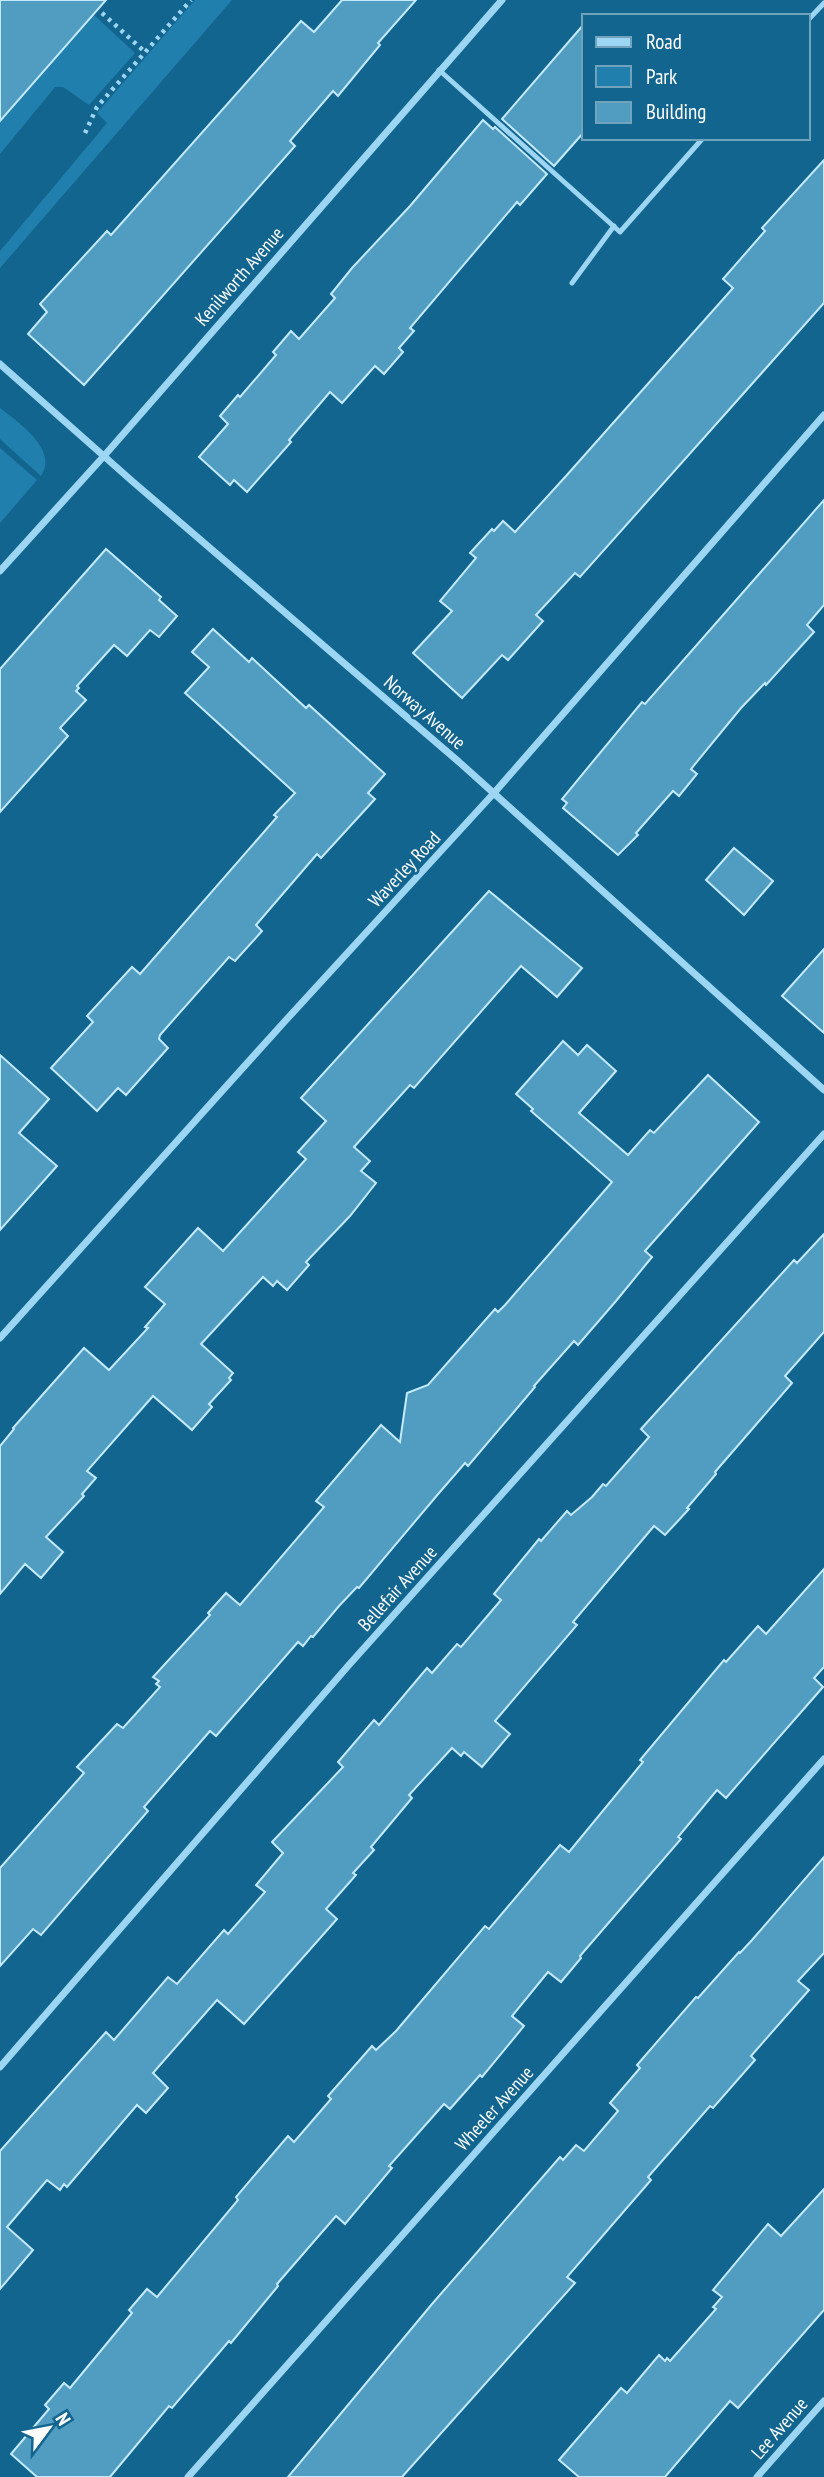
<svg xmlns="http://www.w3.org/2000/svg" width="824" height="2477" font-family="'PT Sans Narrow',sans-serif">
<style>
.green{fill:#217fad}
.building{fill:#519cc1;stroke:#c4eafd;stroke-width:2}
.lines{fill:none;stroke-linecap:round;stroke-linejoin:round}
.path{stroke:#9dd6f2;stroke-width:4.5;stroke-dasharray:3.5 5;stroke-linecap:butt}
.service{stroke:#9dd6f2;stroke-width:5}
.minor{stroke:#9dd6f2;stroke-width:7}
.labels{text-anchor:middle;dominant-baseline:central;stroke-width:5;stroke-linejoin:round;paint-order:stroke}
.street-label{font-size:19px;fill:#fff;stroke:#12658f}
</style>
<rect width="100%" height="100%" fill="#12658f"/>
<g class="green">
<polygon points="195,0 232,0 0,268 0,251 107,123 97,113"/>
<polygon points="93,14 135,53 89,105 63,87 55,87 0,154 0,121"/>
<path d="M 0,408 C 18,422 59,450 41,476 L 0,439 Z"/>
<polygon points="0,448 37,480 0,523"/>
</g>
<g class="building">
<polygon points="0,0 106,0 0,121"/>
<polygon points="342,0 416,0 378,43 380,45 338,96 333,91 290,141 295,146 84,385 28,334 47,312 40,304 107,231 111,235 301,21 314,32"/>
<polygon points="584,24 584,132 554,166 502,119"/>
<polygon points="483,120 493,129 495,127 547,174 520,205 517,202 410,328 414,331 399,348 403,352 384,374 375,366 342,403 330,392 289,440 291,442 247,492 234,480 230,485 199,457 228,424 220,416 238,395 240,397 276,355 273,352 291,331 299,339 335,298 331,294 352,268 410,206"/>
<polygon points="824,160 824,303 580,577 575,573 536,615 543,621 508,660 502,655 462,698 413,653 452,611 440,601 476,558 470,553 492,529 494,531 503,521 515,532 566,476 733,288 723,279 765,231 762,228"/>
<polygon points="824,500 824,605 807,625 814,632 766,685 765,683 741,708 691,769 697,774 679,796 673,791 636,833 638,835 618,855 563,808 567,803 562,799 642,702 645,704"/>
<polygon points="106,549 161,597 159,600 177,616 159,637 150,630 127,656 114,645 77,686 79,688 76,691 86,700 60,728 68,736 0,812 0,669"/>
<polygon points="213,629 249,662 252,658 306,708 309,705 385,774 368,793 375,799 321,858 317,854 256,925 262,931 235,961 229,957 160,1035 159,1039 168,1048 126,1095 118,1088 97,1111 51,1068 93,1022 87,1016 132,967 140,974 277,817 274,815 295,793 185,693 209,667 192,652"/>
<polygon points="734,848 773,881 744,915 706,880"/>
<polygon points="489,891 582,968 557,997 521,966 414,1088 410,1085 354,1147 370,1161 361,1171 376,1183 350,1216 306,1262 309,1265 287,1290 277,1281 273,1286 263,1277 201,1344 233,1373 229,1378 231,1380 209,1404 212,1407 192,1430 153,1396 87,1471 96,1478 82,1494 84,1496 46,1537 63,1552 41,1578 25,1564 0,1594 0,1446 14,1429 13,1428 84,1348 109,1370 148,1328 145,1327 165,1304 145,1287 198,1228 223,1251 306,1159 298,1152 326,1121 301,1098"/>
<polygon points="824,949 824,1033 782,996"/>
<polygon points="563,1041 578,1055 587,1045 616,1071 579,1113 628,1155 650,1130 654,1133 708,1075 759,1122 645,1251 652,1257 616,1301 578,1345 574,1341 534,1386 535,1387 468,1466 465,1463 439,1493 359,1588 357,1587 339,1606 313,1637 311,1636 303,1646 298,1642 216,1736 210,1731 144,1807 148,1811 41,1935 33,1929 0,1966 0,1868 84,1773 77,1767 117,1724 123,1728 160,1687 156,1684 159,1681 153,1677 210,1615 208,1613 226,1593 240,1605 324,1507 316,1501 381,1425 400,1442 407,1393 428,1385 495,1309 498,1312 505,1305 612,1182 531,1111 533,1109 516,1094"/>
<polygon points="0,1055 49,1099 19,1133 57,1166 0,1230"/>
<polygon points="824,1234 824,1332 785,1376 792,1383 715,1472 716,1474 687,1508 689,1509 665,1535 654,1526 573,1622 577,1625 495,1721 510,1734 482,1767 464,1752 461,1756 452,1748 409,1795 412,1798 371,1847 374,1850 353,1873 356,1875 326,1909 337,1919 244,2024 217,2000 153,2073 168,2088 146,2113 137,2105 67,2187 64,2184 60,2190 47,2180 7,2227 33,2250 0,2289 0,2151 106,2032 114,2040 168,1977 177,1984 224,1930 228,1934 265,1892 256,1885 283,1853 272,1842 343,1767 338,1762 374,1720 379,1725 427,1668 432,1673 457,1644 461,1647 501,1600 494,1594 539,1539 541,1541 567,1511 571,1515 592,1497 603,1484 606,1486 649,1437 641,1429 794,1260 797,1263"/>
<polygon points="824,1569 824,1667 814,1678 823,1687 726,1798 717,1790 678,1837 681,1839 580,1956 581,1958 561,1982 548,1972 512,2016 524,2026 482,2077 480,2075 450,2109 444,2104 389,2166 392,2168 345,2224 336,2216 277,2284 278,2286 231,2343 229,2341 172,2408 169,2406 110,2477 37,2477 11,2454 49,2409 45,2405 64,2383 70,2388 132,2313 129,2310 147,2289 157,2297 238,2200 236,2197 288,2136 294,2142 331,2099 328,2096 372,2046 376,2050 396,2031 485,1926 489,1929 560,1845 569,1852 643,1762 640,1760 724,1660 726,1662 758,1626 766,1634"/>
<polygon points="824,1857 824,1953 798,1981 809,1990 751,2056 755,2060 713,2108 710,2106 648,2177 651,2180 567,2277 575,2283 402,2477 288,2477 432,2304 560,2157 563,2160 576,2145 584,2151 618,2111 610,2103 640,2068 637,2065 696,1997 698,1998 739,1952 740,1953 752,1940"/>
<polygon points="824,2189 824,2310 738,2408 730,2401 665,2477 579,2477 559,2460 621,2388 627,2393 659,2355 665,2361 667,2358 670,2361 716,2309 713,2307 722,2297 713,2290 768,2224 781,2236"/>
</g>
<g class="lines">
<g class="path">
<polyline points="102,13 145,52"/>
<polyline points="85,133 97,107 191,0"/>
</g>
<g class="service">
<polyline points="808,20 824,3"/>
<polyline points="439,70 620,232 703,138"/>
<polyline points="572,283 614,226"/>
</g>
<g class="minor">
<polyline points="0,364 132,481 459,762 824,1090"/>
<polyline points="0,571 104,456 502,0"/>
<polyline points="0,1338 286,1020 494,793 824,415"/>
<polyline points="0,2067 348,1666 824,1134"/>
<polyline points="188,2477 824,1759"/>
<polyline points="757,2477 824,2401"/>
</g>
</g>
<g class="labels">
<g class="street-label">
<text transform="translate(239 276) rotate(-49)">Kenilworth Avenue</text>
<text transform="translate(425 712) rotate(41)">Norway Avenue</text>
<text transform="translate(404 869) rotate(-47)">Waverley Road</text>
<text transform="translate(397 1588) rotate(-48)">Bellefair Avenue</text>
<text transform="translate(494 2108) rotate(-48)">Wheeler Avenue</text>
<text transform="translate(779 2428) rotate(-49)">Lee Avenue</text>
</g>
</g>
<rect x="582" y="14" width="228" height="126" fill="#12658f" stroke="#71a3bc" stroke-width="2"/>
<rect x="596" y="37" width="35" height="10" fill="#9dd6f2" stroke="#71a3bc" stroke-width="2"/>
<text x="646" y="49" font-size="21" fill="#ffffff">Road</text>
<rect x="596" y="66" width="35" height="21" fill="#217fad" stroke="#71a3bc" stroke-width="2"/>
<text x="646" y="84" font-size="21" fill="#ffffff">Park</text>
<rect x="596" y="102" width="35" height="21" fill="#519cc1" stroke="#71a3bc" stroke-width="2"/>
<text x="646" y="119" font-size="21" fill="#ffffff">Building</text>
<g transform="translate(49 2428) rotate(58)" stroke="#12658f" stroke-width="5" paint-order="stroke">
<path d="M0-5L12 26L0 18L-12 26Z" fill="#ffffff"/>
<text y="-10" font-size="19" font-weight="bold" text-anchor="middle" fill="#ffffff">N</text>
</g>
</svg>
